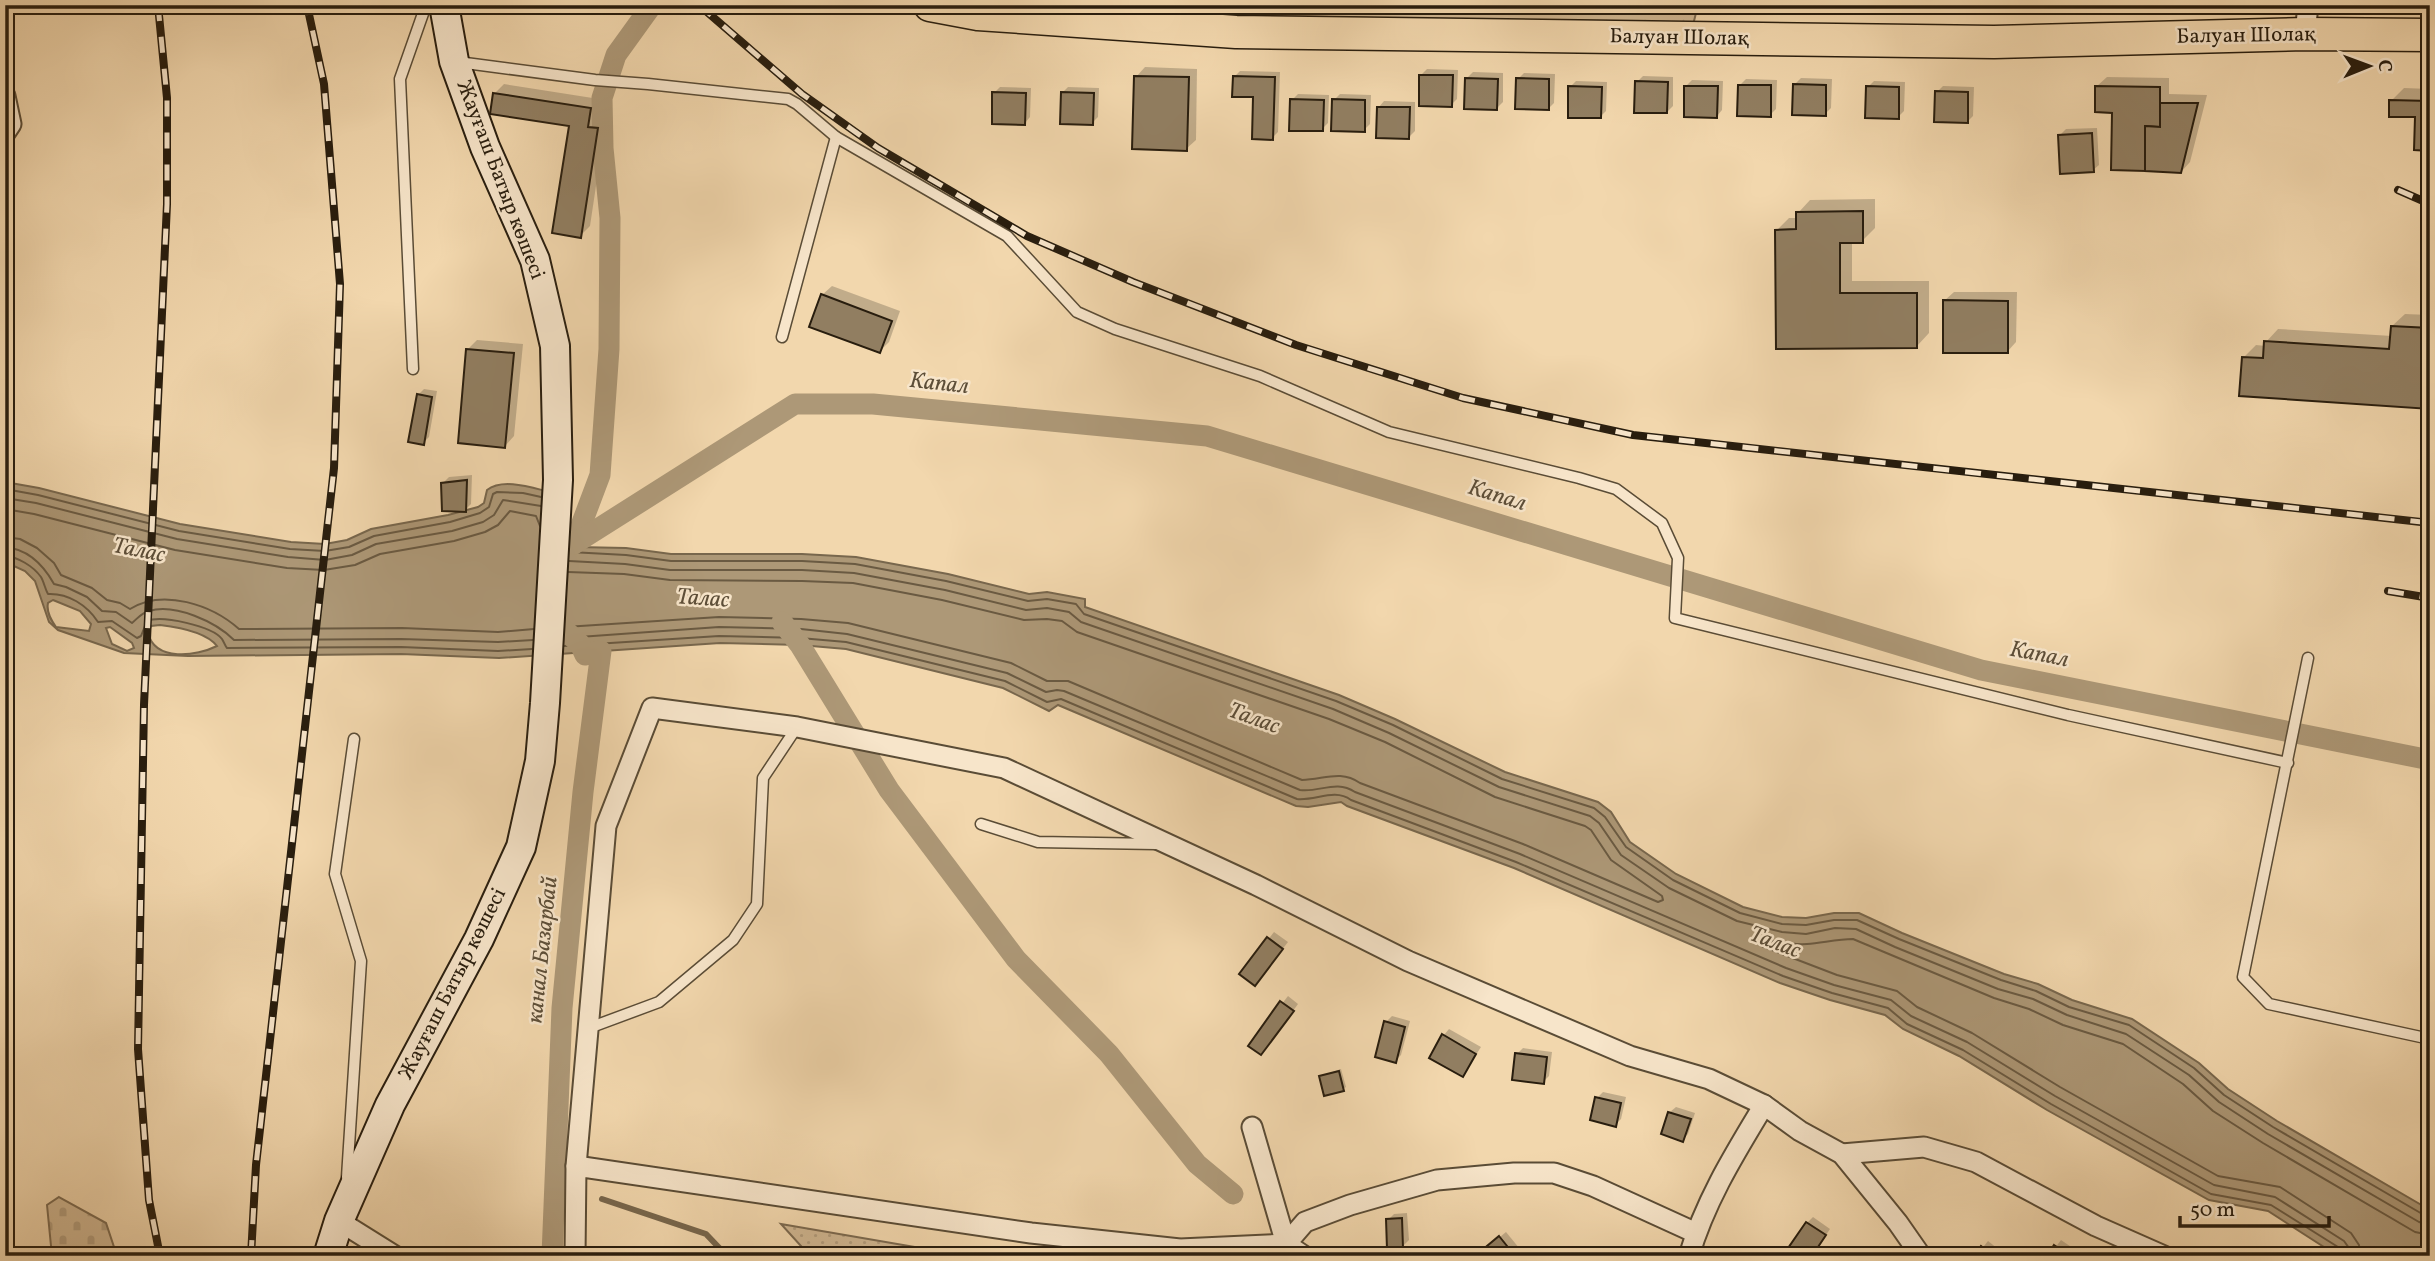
<svg xmlns="http://www.w3.org/2000/svg" width="2435" height="1261" font-family="Vollkorn,serif">
<style>
.grass{fill:url(#grass-dots);stroke:#7c6a50;stroke-width:2}
.forest{fill:url(#forest-firs);stroke:#7c6a50;stroke-width:2}
.cemetery{fill:url(#cemetery-stones);stroke:#7c6a50;stroke-width:2}
.water{fill:#ad9877;stroke:#78674d;stroke-width:2;fill-rule:evenodd}
.shadow{fill:#0003}
.lines{fill:none;stroke-linecap:round;stroke-linejoin:round}
.shore{stroke:#6a5a42;stroke-width:2}
.stream{stroke:#78674d;stroke-width:6}
.canal{stroke:#ad9877;stroke-width:21}
.building{fill:#917e61;stroke:#281d0e;stroke-width:2}
.lane-casing{stroke:#5a4c36;stroke-width:13}
.street-casing{stroke:#5a4c36;stroke-width:23}
.secondary-casing{stroke:#281d0e;stroke-width:32}
.primary-casing{stroke:#281d0e;stroke-width:35}
.lane{stroke:#f7e5ca;stroke-width:10}
.street{stroke:#f7e5ca;stroke-width:19}
.secondary{stroke:#f7e5ca;stroke-width:28}
.primary{stroke:#f2d7ad;stroke-width:32}
.rail-casing{stroke:#281d0e;stroke-width:8}
.rail{stroke:#f7e5ca;stroke-width:5;stroke-dasharray:16;stroke-linecap:butt}
.labels{text-anchor:middle;dominant-baseline:central;stroke-width:5;stroke-linejoin:round;paint-order:stroke}
.street-label{font-size:21px;fill:#281d0e;stroke:#f7e5ca}
.water-label{font-size:23px;font-style:italic;fill:#5d4e38;stroke:#f7e5ca}
</style>
<defs>
<pattern id="grass-dots" width="8" height="8" patternUnits="userSpaceOnUse" patternTransform="scale(1.75)"><rect width="8" height="8" fill="#d0b792"/><path d="M2 2h.1M6 6h.1" fill="none" stroke="#b39d7d" stroke-width="1.8" stroke-linecap="round"/></pattern>
<pattern id="forest-firs" width="22" height="20" patternUnits="userSpaceOnUse" patternTransform="scale(1.75)"><rect width="22" height="20" fill="#d0b792"/><path d="M5 1l3.5 6h-7zM16 11l3.5 6h-7z" fill="#b39d7d"/></pattern>
<pattern id="cemetery-stones" width="16" height="16" patternUnits="userSpaceOnUse" patternTransform="scale(1.75)"><rect width="16" height="16" fill="#d0b792"/><path d="M2 7V4a2 2 0 0 1 4 0v3zM10 15v-3a2 2 0 0 1 4 0v3z" fill="#b39d7d"/></pattern>
</defs>
<rect width="100%" height="100%" fill="#f2d7ad"/>
<filter id="stains"><feTurbulence type="fractalNoise" baseFrequency=".00286" numOctaves="4"/><feColorMatrix values="0 0 0 0 .2 0 0 0 0 .09 0 0 0 0 .02 0 0 0 .5 -.17"/></filter>
<radialGradient id="worn" r=".72"><stop offset=".6" stop-color="#630" stop-opacity="0"/><stop offset="1" stop-color="#630" stop-opacity=".3"/></radialGradient>
<polygon class="grass" points="781,1224 967,1256 810,1256"/>
<polygon class="forest" points="1040,5 1698,5 1693,25 1283,16"/>
<polygon class="cemetery" points="59,1197 106,1223 117,1256 52,1256 47,1205"/>
<path class="water" d="M 5,482 L 39,488 L 180,524 L 291,542 L 325,544 L 347,540 L 371,529 L 448,515 L 478,507 L 484,503 L 487,490 C 504,477 535,489 554,493 L 562,504 L 570,543 L 576,547 L 626,548 L 671,554 L 802,554 L 856,557 L 948,574 L 1029,594 L 1047,592 L 1085,599 L 1085,607 L 1339,695 L 1395,719 L 1505,772 L 1598,802 L 1611,812 L 1630,842 L 1676,874 L 1743,907 L 1782,917 L 1806,918 L 1834,913 L 1859,913 L 1902,933 L 2004,974 L 2038,984 L 2072,1000 L 2132,1019 L 2199,1063 L 2228,1089 L 2277,1121 L 2430,1210 L 2430,1256 L 2338,1256 L 2268,1211 L 2209,1200 L 2047,1110 L 1959,1056 L 1903,1029 L 1885,1015 L 1830,1000 L 1780,983 L 1514,868 L 1347,806 L 1341,802 L 1308,807 L 1296,806 L 1058,705 L 1049,711 L 1003,688 L 846,649 L 800,645 L 720,643 L 499,658 L 401,654 L 188,656 L 124,653 L 58,630 L 49,622 L 35,581 L 25,571 L 5,562 ZM 53,600 L 80,611 L 91,624 L 89,631 L 56,627 C 51,620 46,612 48,603 ZM 160,625 C 177,627 206,632 217,646 C 197,656 155,662 148,633 L 151,626 ZM 110,627 L 132,643 L 134,648 L 127,651 L 112,644 L 106,628 Z"/>
<g class="shadow">
<polygon points="1145,67 1197,69 1196,140 1186,149 1136,77"/>
<polygon points="1427,69 1458,70 1457,99 1451,105 1421,75"/>
<polygon points="1240,71 1280,72 1278,132 1272,138 1255,96 1234,77"/>
<polygon points="1473,72 1503,73 1503,102 1497,108 1467,78"/>
<polygon points="1524,73 1555,74 1554,103 1548,109 1518,79"/>
<polygon points="1643,76 1673,77 1673,106 1667,112 1637,82"/>
<polygon points="2107,77 2169,78 2169,94 2207,95 2190,162 2181,172 2113,111 2097,86"/>
<polygon points="1801,78 1832,79 1831,108 1825,114 1795,84"/>
<polygon points="1746,79 1777,80 1776,109 1770,115 1740,85"/>
<polygon points="1692,80 1723,81 1722,110 1717,116 1686,86"/>
<polygon points="1576,81 1607,82 1606,111 1600,117 1570,87"/>
<polygon points="1874,81 1905,82 1904,111 1898,117 1868,87"/>
<polygon points="504,84 599,99 596,118 606,119 590,226 580,236 571,125 495,93"/>
<polygon points="1943,86 1974,87 1973,116 1967,122 1937,92"/>
<polygon points="1000,87 1031,88 1030,117 1025,123 994,93"/>
<polygon points="1068,87 1099,88 1098,117 1092,123 1062,93"/>
<polygon points="2404,88 2430,89 2430,149 2416,116 2391,101"/>
<polygon points="1298,94 1329,95 1328,123 1322,129 1292,100"/>
<polygon points="1340,94 1371,95 1370,124 1364,130 1334,100"/>
<polygon points="1384,101 1415,102 1415,131 1409,137 1379,107"/>
<polygon points="2097,128 2099,165 2093,170 2060,135 2066,129"/>
<polygon points="1875,199 1875,228 1862,241 1852,241 1852,281 1929,281 1929,333 1917,346 1777,347 1777,230 1789,218 1798,218 1798,213 1810,200"/>
<polygon points="832,286 900,311 889,342 880,351 822,295"/>
<polygon points="1954,292 2017,292 2016,342 2007,352 1944,301"/>
<polygon points="2405,314 2430,315 2430,408 2243,358 2256,345 2266,346 2266,342 2278,329 2392,336 2392,326"/>
<polygon points="477,340 523,344 514,436 505,446 468,349"/>
<polygon points="424,389 437,391 429,437 423,443 418,395"/>
<polygon points="472,475 471,504 465,510 443,483 449,477"/>
<polygon points="1274,932 1288,942 1260,978 1241,974"/>
<polygon points="1288,996 1298,1004 1267,1047 1250,1045"/>
<polygon points="1392,1016 1410,1021 1401,1055 1395,1061 1386,1022"/>
<polygon points="1449,1029 1481,1047 1463,1075 1444,1035"/>
<polygon points="1523,1048 1552,1052 1549,1076 1543,1082 1517,1054"/>
<polygon points="1341,1069 1346,1087 1343,1089 1321,1076"/>
<polygon points="1603,1092 1626,1097 1621,1119 1615,1125 1597,1098"/>
<polygon points="1676,1107 1695,1113 1688,1134 1682,1140 1663,1133 1670,1112"/>
<polygon points="1407,1213 1409,1240 1403,1246 1388,1220 1394,1214"/>
<polygon points="1813,1217 1830,1229 1812,1256 1807,1223"/>
<polygon points="1506,1232 1524,1254 1522,1256 1477,1256"/>
<polygon points="2061,1240 2083,1255 2083,1256 2049,1256"/>
<polygon points="1988,1241 2007,1256 1976,1256"/>
</g>
<g class="lines">
<g class="shore">
<polyline points="5,489 38,495 179,531 290,549 325,551 349,547 374,536 450,522 480,513 489,507 493,494 497,492 523,493 541,497"/>
<polyline points="5,498 36,503 177,539 288,557 325,560 352,555 376,544 452,531 483,522 494,515 503,500 541,506"/>
<polyline points="5,509 34,514 175,550 287,568 324,570 355,565 380,554 454,541 485,532 498,525 510,511 536,516 540,526"/>
<path d="M 5,537 L 20,539 L 37,548 L 54,563 L 61,575 L 92,588 L 107,600 L 120,603 L 130,609 C 163,588 212,605 239,629 L 402,628 L 498,632 L 534,629"/>
<path d="M 5,547 C 28,549 44,566 54,584 L 66,587 L 87,597 L 102,611 L 116,612 L 132,623 C 137,619 141,613 149,611 C 175,603 216,622 234,640 L 401,639 L 498,642 L 533,640"/>
<polyline points="570,552 626,555 671,561 802,561 855,564 946,581 1028,601 1047,599 1076,604 1084,614 1336,701 1393,725 1502,779 1594,808 1605,817 1626,847 1673,880 1740,913 1782,924 1806,925 1834,920 1857,920 1899,939 2001,980 2036,991 2069,1007 2129,1025 2194,1068 2224,1095 2273,1127 2424,1215 2430,1216"/>
<path d="M 5,556 C 18,557 33,566 41,577 C 44,582 45,589 48,594 C 68,593 87,605 98,622 L 112,621 L 137,638 L 141,636 L 147,621 C 162,615 212,626 222,639 C 224,642 225,646 227,648 L 401,647 L 498,651 L 532,649"/>
<polyline points="569,561 625,564 670,570 802,570 854,573 945,590 1026,610 1047,608 1069,612 1081,622 1333,709 1389,733 1499,787 1590,816 1599,823 1621,855 1669,888 1737,921 1782,932 1806,934 1835,928 1856,929 1895,947 1998,989 2033,999 2067,1015 2126,1034 2189,1075 2219,1102 2268,1134 2419,1222 2430,1225"/>
<path d="M 565,627 L 719,617 L 801,619 L 848,623 L 1011,663 L 1047,681 L 1068,681 L 1302,780 C 1323,780 1340,769 1360,783 L 1523,844 L 1658,902 L 1663,900 L 1662,896 L 1611,860 L 1591,830 L 1585,826 L 1495,797 L 1385,742 L 1329,719 L 1077,632 L 1062,621 L 1047,619 L 1024,620 L 942,600 L 853,583 L 802,581 L 670,580 L 624,574 L 568,572"/>
<path d="M 565,638 L 719,627 L 801,629 L 847,634 L 1007,673 L 1046,692 L 1057,690 L 1064,691 L 1300,790 C 1319,793 1336,779 1355,792 L 1520,854 L 1786,968 L 1834,985 L 1891,1000 L 1911,1016 L 1967,1042 L 2055,1096 L 2214,1185 L 2275,1197 L 2344,1241 L 2349,1248 L 2350,1256"/>
<path d="M 564,646 L 719,636 L 800,638 L 846,642 L 1005,681 L 1047,702 L 1061,699 L 1297,799 C 1316,801 1334,788 1351,800 L 1516,862 L 1783,976 L 1832,993 L 1888,1008 L 1907,1024 L 1963,1050 L 2051,1104 L 2211,1194 L 2271,1205 L 2338,1247 L 2341,1256"/>
<path d="M 2360,1256 L 2359,1245 L 2351,1233 L 2280,1187 L 2218,1176 L 2060,1087 L 1972,1033 L 1917,1007 L 1897,991 L 1837,975 L 1759,945 L 1758,940 L 1761,939 C 1776,942 1791,945 1807,944 C 1822,943 1837,939 1853,939 L 1994,998 L 2029,1009 L 2063,1025 L 2123,1044 L 2183,1084 L 2213,1111 L 2263,1143 L 2415,1232 L 2430,1235"/>
</g>
<polyline class="stream" points="602,1199 706,1234 727,1256"/>
<g class="canal">
<polyline points="571,543 574,544 600,475 609,349 610,218 603,148 602,98 616,55 652,5"/>
<polyline points="574,544 795,404 873,404 1207,436 1981,670 2430,760"/>
<polyline points="782,622 800,645 889,790 1016,959 1109,1054 1197,1164 1233,1194"/>
<polyline points="552,1256 562,1008 583,792 601,651 585,655 580,644 567,632"/>
</g>
</g>
<g class="building">
<polygon points="1419,75 1453,75 1452,107 1419,106"/>
<polygon points="1134,76 1189,77 1187,151 1132,149"/>
<polygon points="1233,76 1275,77 1273,140 1252,139 1253,97 1232,97"/>
<polygon points="1465,78 1498,79 1497,110 1464,109"/>
<polygon points="1516,78 1549,79 1549,110 1515,109"/>
<polygon points="1635,81 1668,82 1667,113 1634,113"/>
<polygon points="1793,84 1826,85 1826,116 1792,115"/>
<polygon points="1738,85 1771,85 1771,117 1737,116"/>
<polygon points="1568,86 1602,87 1601,118 1568,118"/>
<polygon points="1684,86 1718,86 1717,118 1684,117"/>
<polygon points="1866,86 1899,87 1899,119 1865,118"/>
<polygon points="2095,86 2160,87 2160,127 2145,126 2145,171 2111,170 2112,113 2095,112"/>
<polygon points="1935,91 1968,92 1968,123 1934,122"/>
<polygon points="992,92 1026,93 1025,125 992,124"/>
<polygon points="1061,92 1094,93 1093,125 1060,124"/>
<polygon points="493,93 591,108 588,127 598,128 581,238 552,233 569,126 490,114"/>
<polygon points="1290,99 1324,100 1323,131 1289,131"/>
<polygon points="1332,99 1365,100 1365,132 1331,131"/>
<polygon points="2389,100 2430,101 2430,151 2414,150 2415,117 2389,117"/>
<polygon points="2160,103 2198,103 2181,173 2145,171 2145,126 2160,127"/>
<polygon points="1377,107 1410,107 1409,139 1376,138"/>
<polygon points="2092,133 2094,172 2060,174 2058,135"/>
<polygon points="1863,211 1863,243 1840,243 1840,293 1917,293 1917,348 1776,349 1775,230 1796,229 1796,212"/>
<polygon points="821,294 892,321 880,353 809,327"/>
<polygon points="1943,300 2008,301 2008,353 1943,353"/>
<polygon points="2391,326 2430,328 2430,409 2239,396 2242,357 2263,358 2264,341 2389,349"/>
<polygon points="466,349 514,353 505,448 458,443"/>
<polygon points="417,394 432,397 424,445 408,442"/>
<polygon points="467,480 466,512 442,511 441,483"/>
<polygon points="1267,937 1283,949 1255,986 1239,974"/>
<polygon points="1280,1001 1294,1011 1261,1055 1248,1046"/>
<polygon points="1384,1021 1405,1027 1396,1063 1375,1057"/>
<polygon points="1442,1034 1476,1054 1463,1077 1429,1058"/>
<polygon points="1515,1053 1547,1057 1544,1084 1512,1080"/>
<polygon points="1339,1071 1344,1091 1324,1096 1319,1076"/>
<polygon points="1595,1097 1621,1103 1616,1127 1590,1120"/>
<polygon points="1668,1112 1691,1119 1683,1142 1661,1134"/>
<polygon points="1402,1218 1403,1248 1387,1249 1386,1219"/>
<polygon points="1806,1222 1826,1235 1812,1256 1786,1256 1784,1254"/>
<polygon points="1499,1236 1515,1256 1475,1256"/>
<polygon points="2054,1245 2071,1256 2047,1256"/>
<polygon points="1981,1246 1994,1256 1974,1256"/>
</g>
<g class="lines">
<g class="lane-casing">
<g id="lane">
<polyline points="458,62 595,80 648,84 788,99 797,104 836,137"/>
<polyline points="782,337 836,137 1007,236 1077,312 1115,329 1260,376 1389,432 1579,478 1616,489 1662,523 1678,558 1675,618 2068,715 2288,763"/>
<polyline points="413,369 400,79 426,5"/>
<polyline points="2308,658 2243,977 2269,1004 2430,1039"/>
<polyline points="981,824 1038,842 1156,844"/>
<polyline points="589,1028 659,1002 733,940 757,904 763,778 797,727"/>
<polyline points="347,1177 361,961 335,874 354,739"/>
</g>
</g>
<g class="street-casing">
<g id="street">
<polyline points="2305,34 2308,5"/>
<polyline points="5,96 11,124 5,133"/>
<polyline points="1252,1127 1286,1244 1304,1256"/>
<polyline points="1842,1154 1924,1147 1976,1162 2096,1226 2164,1256"/>
<polyline points="576,1166 606,826 652,708 797,727 1004,768 1256,885 1408,961 1630,1056 1709,1079 1764,1105 1800,1131 1842,1154 1898,1223 1921,1256"/>
<polyline points="339,1221 395,1256"/>
<polyline points="575,1256 576,1166 1031,1233 1180,1249 1286,1244 1305,1222 1350,1205 1437,1180 1514,1173 1554,1173 1593,1186 1696,1233"/>
<path d="M 1689,1256 C 1705,1201 1735,1153 1764,1105"/>
</g>
</g>
<g class="secondary-casing">
<polyline id="secondary" points="328,1256 339,1221 390,1105 479,939 521,847 540,761 545,703 558,480 555,346 535,260 485,147 454,61 444,5"/>
</g>
<g class="primary-casing">
<polyline id="primary" points="930,5 978,14 1236,32 1994,42 2305,34 2430,35"/>
</g>
<use href="#lane" class="lane"/>
<use href="#street" class="street"/>
<use href="#secondary" class="secondary"/>
<use href="#primary" class="primary"/>
<g class="rail-casing">
<g id="rail">
<polyline points="158,5 167,98 167,204 144,705 138,1049 149,1200 160,1256"/>
<polyline points="699,5 802,94 878,148 1027,236 1133,282 1296,345 1463,398 1633,435 2430,523"/>
<polyline points="2398,190 2430,204"/>
<polyline points="2388,591 2430,598"/>
<polyline points="251,1256 256,1165 334,468 340,284 324,84 307,5"/>
</g>
</g>
<use href="#rail" class="rail"/>
</g>
<g class="labels">
<g class="street-label">
<text transform="translate(2246 36) rotate(-1)">Балуан Шолақ</text>
<text transform="translate(1679 38) rotate(1)">Балуан Шолақ</text>
<text transform="translate(500 180) rotate(69)">Жауғаш Батыр көшесі</text>
<text transform="translate(453 984) rotate(-63)">Жауғаш Батыр көшесі</text>
</g>
<g class="water-label">
<text transform="translate(939 384) rotate(6)">Капал</text>
<text transform="translate(1497 496) rotate(17)">Капал</text>
<text transform="translate(139 551) rotate(11)">Талас</text>
<text transform="translate(703 599) rotate(4)">Талас</text>
<text transform="translate(2039 655) rotate(11)">Капал</text>
<text transform="translate(1254 719) rotate(20)">Талас</text>
<text transform="translate(1775 943) rotate(21)">Талас</text>
<text transform="translate(543 950) rotate(-84)">канал Базарбай</text>
</g>
</g>
<rect width="2435" height="1261" fill="none" stroke="#f2d7ad" stroke-width="28"/>
<rect x="7" y="7" width="2421" height="1247" fill="none" stroke="#281d0e" stroke-width="3.5"/>
<rect x="14" y="14" width="2407" height="1233" fill="none" stroke="#281d0e" stroke-width="2"/>
<g transform="translate(2369 66) rotate(89)" stroke="#f7e5ca" stroke-width="5" paint-order="stroke">
<path d="M0-5L12 26L0 18L-12 26Z" fill="#281d0e"/>
<text y="-10" font-size="19" font-weight="bold" text-anchor="middle" fill="#281d0e">С</text>
</g>
<path d="M2180 1216v10h149v-10" fill="none" stroke="#281d0e" stroke-width="3.5"/>
<text x="2190" y="1216" font-size="21" fill="#281d0e" stroke="#f7e5ca" stroke-width="5" paint-order="stroke">50 m</text>
<rect width="100%" height="100%" filter="url(#stains)"/>
<rect width="100%" height="100%" fill="url(#worn)"/>
</svg>
